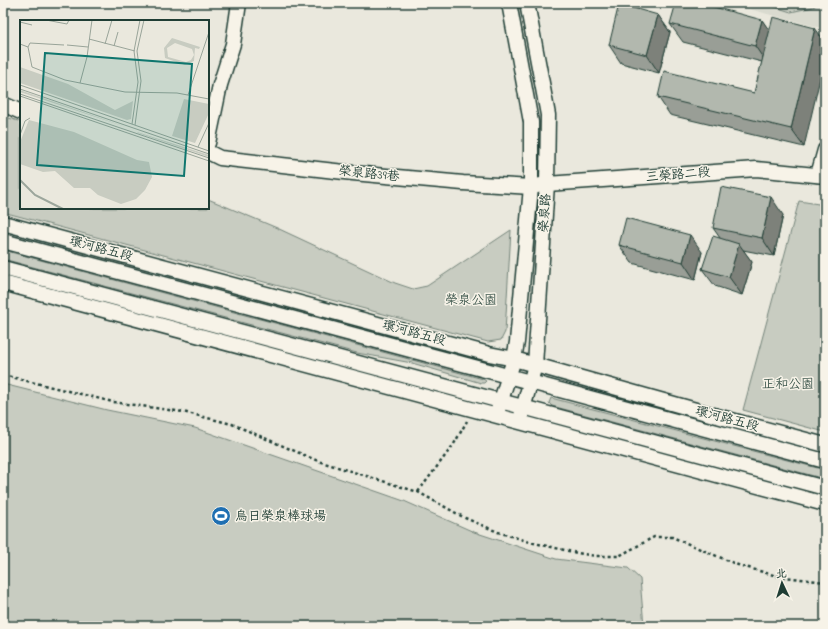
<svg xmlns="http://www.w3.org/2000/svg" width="828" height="629" font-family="'Indie Flower','LXGW WenKai TC',sans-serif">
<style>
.built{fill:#d9dacf}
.green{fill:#c8ccc1;stroke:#74847a}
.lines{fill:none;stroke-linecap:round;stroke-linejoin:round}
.minor-casing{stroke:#1f3d34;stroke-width:17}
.path{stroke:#1f3d34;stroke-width:2.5;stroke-dasharray:3 3;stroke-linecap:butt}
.minor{stroke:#f7f3e8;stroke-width:14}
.wall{fill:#999e96;stroke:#1f3d34}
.shaded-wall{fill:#7d817a;stroke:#1f3d34}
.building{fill:#b2b8ae;stroke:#1f3d34}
.labels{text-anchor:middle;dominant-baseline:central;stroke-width:3;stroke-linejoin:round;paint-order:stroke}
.street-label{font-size:13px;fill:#1f3d34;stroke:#f7f3e8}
.park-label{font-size:13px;fill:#415a50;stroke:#f7f3e8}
.poi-label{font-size:13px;fill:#1f3d34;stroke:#f7f3e8;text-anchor:start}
.inset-river{fill:none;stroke:#9ca69c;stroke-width:2}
.inset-road{fill:none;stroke:#99a499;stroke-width:1}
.view{fill:#0f766e;fill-opacity:0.15;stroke:#0f766e;stroke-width:2}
.inset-edge{fill:none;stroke:#1f3d34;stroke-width:2}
</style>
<rect width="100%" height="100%" fill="#eae8dd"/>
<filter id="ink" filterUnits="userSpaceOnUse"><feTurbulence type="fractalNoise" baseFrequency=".025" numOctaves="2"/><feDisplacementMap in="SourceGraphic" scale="8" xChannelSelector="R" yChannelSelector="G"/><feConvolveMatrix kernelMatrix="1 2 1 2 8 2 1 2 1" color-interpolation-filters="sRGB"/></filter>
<g filter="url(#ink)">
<polygon class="built" points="726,3 825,3 825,29"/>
<g class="green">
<polygon points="762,3 819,3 813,7 791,12"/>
<polygon points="3,116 21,122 21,208 208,208 208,199 277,228 395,283 413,289 427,286 511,230 505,332 501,340 488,342 3,212"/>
<polygon points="799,201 825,205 825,432 743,410"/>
<polygon points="3,250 483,379 486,381 484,383 481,383 412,363 357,353 3,259"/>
<polygon points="3,384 107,410 195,428 404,501 474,532 556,559 628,568 640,579 644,626 3,626"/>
<polygon points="551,398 825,470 825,479 552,406 549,403"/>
</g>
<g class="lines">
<g class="minor-casing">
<g id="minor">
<polyline points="3,104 21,112"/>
<polyline points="208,143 220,85 233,44 239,3"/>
<polyline points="208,152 220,158 353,173 463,183 531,187 547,184 756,169 825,176"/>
<polyline points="818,175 825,150"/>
<polyline points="3,223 489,354 514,359 735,421 825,445"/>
<polyline points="3,241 825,461"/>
<polyline points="3,268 825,488"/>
<polyline points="3,283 825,504"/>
<polyline points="498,410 514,359 517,342 531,187 531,122 509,3"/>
<polyline points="521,416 535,365 547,184 548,115 527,3"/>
</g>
</g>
<g class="path">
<polyline points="3,375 113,402 183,412 232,424 318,461 418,492 465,518 498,532 530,542 577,553 596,556 619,556 654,537 672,537 738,565 777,576 825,582"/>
<polyline points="418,492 454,444 467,421"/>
</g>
<use href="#minor" class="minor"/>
</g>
<g class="wall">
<polygon points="658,15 670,32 659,73 621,63 609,45"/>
<polygon points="762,20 769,31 804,147 670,115 658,97 754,93 762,62 683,42 670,24"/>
<polygon points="783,215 774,256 743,250 752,262 742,295 715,286 702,269 720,238 713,228"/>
<polygon points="619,245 702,252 695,280 632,263"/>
</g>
<g class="shaded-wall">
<polygon points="658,15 670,32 659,73 647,55"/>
<polygon points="762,20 774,37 767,64 755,46"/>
<polygon points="815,28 825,42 825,57 804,147 791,129"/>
<polygon points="771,197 783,215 774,256 762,238"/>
<polygon points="690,235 702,252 695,280 683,262"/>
<polygon points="739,244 752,262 742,295 729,277"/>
</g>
<g class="building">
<polygon points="676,3 699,3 762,20 755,46 670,24"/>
<polygon points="619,4 658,15 647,55 609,45"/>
<polygon points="773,17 815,28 791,129 658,97 664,71 754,93"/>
<polygon points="721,187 771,197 762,238 713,228"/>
<polygon points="626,218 690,235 683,262 619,245"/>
<polygon points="713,236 739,244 729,277 702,269"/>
</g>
</g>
<defs>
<g id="stadium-disc" transform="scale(1)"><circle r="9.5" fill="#1f6fb2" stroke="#f7f3e8"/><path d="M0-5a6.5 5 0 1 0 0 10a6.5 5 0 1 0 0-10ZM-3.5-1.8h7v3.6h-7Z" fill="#fff"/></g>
</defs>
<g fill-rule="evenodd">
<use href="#stadium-disc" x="221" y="516"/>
</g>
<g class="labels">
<g class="street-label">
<text transform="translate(369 174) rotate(6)">榮泉路39巷</text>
<text transform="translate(678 175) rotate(-5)">三榮路二段</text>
<text transform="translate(545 213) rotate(-86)">榮泉路</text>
<text transform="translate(101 249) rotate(15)">環河路五段</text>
<text transform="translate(414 333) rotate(15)">環河路五段</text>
<text transform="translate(727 419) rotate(15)">環河路五段</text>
</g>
<g class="park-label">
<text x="471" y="300">榮泉公園</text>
<text x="788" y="384">正和公園</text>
</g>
<g class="poi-label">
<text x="235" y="516">烏日榮泉棒球場</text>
</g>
</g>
<g transform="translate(20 20)">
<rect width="189" height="189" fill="#eae8dd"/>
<path d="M 152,18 L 180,27 L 179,29 L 175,28 L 174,41 L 165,45 L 145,38 L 144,28 ZM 155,23 L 172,29 L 174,35 L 171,40 L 166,42 L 148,37 L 147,28 ZM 0,47 L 48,64 L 95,90 L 113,81 L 111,99 L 107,100 L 0,63 ZM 0,70 L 106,107 L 0,72 ZM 164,79 L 189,84 L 189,93 L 175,123 L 152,116 ZM 9,100 L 54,112 L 117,140 L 129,142 L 132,157 L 125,170 L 116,179 L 101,184 L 78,175 L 70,168 L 54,168 L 35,151 L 23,152 L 0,144 L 0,122 ZM 117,112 L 189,135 L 189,137 L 118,113 Z" fill="#c8ccc1" fill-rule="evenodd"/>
<path class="inset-river" d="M 0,160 L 15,175 L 43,189"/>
<path class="inset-road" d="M 26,0 L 47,4 L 49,0M 0,2 L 12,5M 69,19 L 115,31M 0,24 L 8,27 L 12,47 L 45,60 L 105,72 L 157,73 L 189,79M 85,24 L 92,0M 47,25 L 68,27M 94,26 L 98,12M 8,27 L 10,23 L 44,25M 60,63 L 67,37 L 72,0M 0,65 L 189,131M 0,69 L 189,134M 0,74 L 189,138M 168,75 L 189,12M 0,76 L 189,141M 112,104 L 118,62 L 114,31 L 120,0M 115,105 L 121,61 L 117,31 L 124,0M 0,115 L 5,101 L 10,98M 178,127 L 189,103"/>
<path class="view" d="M 25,33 L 172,44 L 164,156 L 17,145 Z"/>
<rect width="189" height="189" class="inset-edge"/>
</g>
<rect width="828" height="629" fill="none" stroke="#f7f3e8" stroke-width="16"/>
<rect x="8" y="8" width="812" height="613" fill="none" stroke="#1f3d34" stroke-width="1.5" filter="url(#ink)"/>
<g transform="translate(782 583) rotate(356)" stroke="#f7f3e8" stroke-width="3" paint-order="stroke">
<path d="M0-3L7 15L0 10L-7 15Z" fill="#1f3d34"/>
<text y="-6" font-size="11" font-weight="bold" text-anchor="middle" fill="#1f3d34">北</text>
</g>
</svg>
